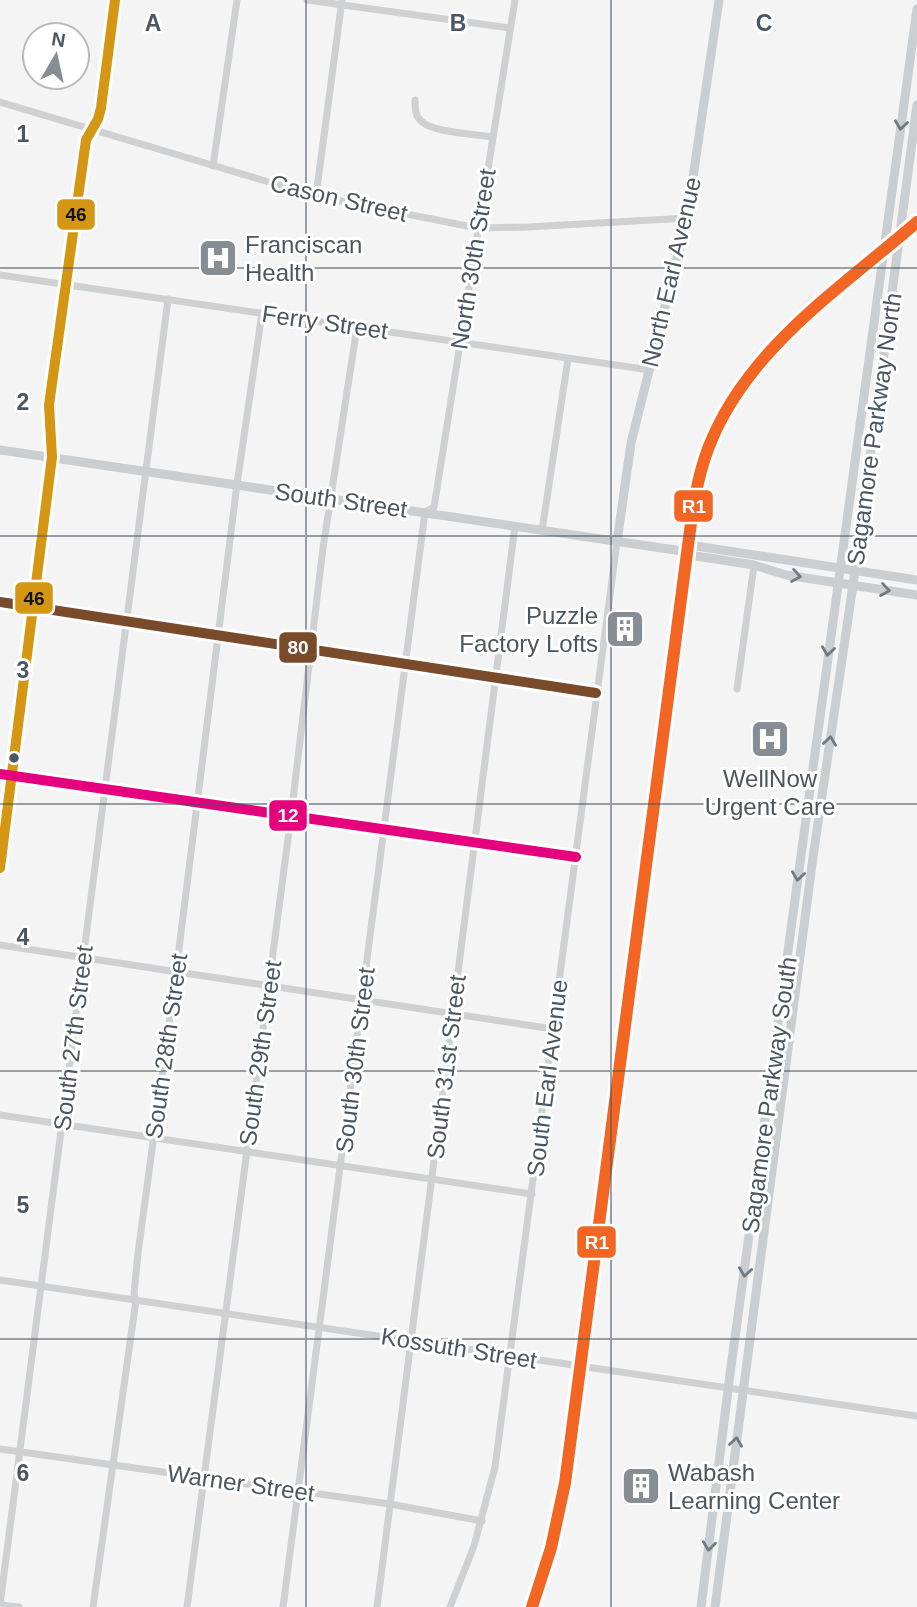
<svg xmlns="http://www.w3.org/2000/svg" width="917" height="1607" font-family="Arial,sans-serif">
<style>
.lines{fill:none;stroke-linecap:round;stroke-linejoin:round}
.minor{stroke:#ced0d2;stroke-width:7}
.major{stroke:#caced1;stroke-width:9}
.bus-1-casing{stroke:#fff;stroke-width:16}
.bus-2-casing{stroke:#fff;stroke-width:16}
.bus-3-casing{stroke:#fff;stroke-width:16}
.bus-1{stroke:#d49613;stroke-width:10}
.bus-2{stroke:#7a4b2a;stroke-width:10}
.bus-3{stroke:#e5007d;stroke-width:10}
.rail-1-casing{stroke:#fff;stroke-width:18}
.rail-1{stroke:#f26522;stroke-width:12}
.oneway{stroke:#707a83}
.grid{fill:none;stroke:#4a5661;stroke-width:2;stroke-opacity:0.55}
.bus-dot{fill:#4a5661;stroke:#fff;stroke-width:2.5}
.labels{text-anchor:middle;dominant-baseline:central;stroke-width:6;stroke-linejoin:round;paint-order:stroke}
.street-label{font-size:24px;fill:#4a5661;stroke:#fff}
.poi-label{font-size:24px;fill:#4a5661;stroke:#fff;text-anchor:start}
.grid-label{font-size:23px;text-anchor:middle;font-weight:bold;fill:#4a5661;stroke:#fff;stroke-width:6;stroke-linejoin:round;paint-order:stroke}
.line-badge{stroke:#fff;stroke-width:2.5}
.badge-label{font-size:19px;text-anchor:middle;font-weight:bold;fill:#fff}
.pale-badge-label{font-size:19px;text-anchor:middle;font-weight:bold;fill:#111}
</style>
<rect width="100%" height="100%" fill="#f4f4f4"/>
<g class="lines">
<g class="minor">
<polyline points="307,0 510,28"/>
<path d="M 415,100 C 415,108 415,116 421,121 C 433,133 476,134 493,137"/>
<polyline points="0,102 316,196 477,228 528,227 687,218"/>
<polyline points="213,166 237,0"/>
<polyline points="316,196 342,0"/>
<polyline points="0,275 650,370"/>
<polyline points="542,531 568,359"/>
<polyline points="0,602 596,693"/>
<polyline points="737,689 754,565"/>
<polyline points="0,774 576,857"/>
<polyline points="0,868 52,457 49,405 86,140 98,119 101,108 115,0"/>
<polyline points="0,945 553,1029"/>
<polyline points="0,1115 532,1194"/>
<polyline points="0,1280 917,1416"/>
<polyline points="0,1449 390,1504 482,1521"/>
<polyline points="0,1605 168,299"/>
<polyline points="0,1605 19,1607"/>
<polyline points="93,1607 136,1300 134,1294 138,1253 177,965 237,484 262,313"/>
<polyline points="187,1607 291,816 323,548 357,327"/>
<polyline points="283,1607 425,512 434,507 515,0"/>
<polyline points="377,1607 515,526"/>
<polyline points="450,1607 474,1546 495,1467 617,542"/>
</g>
<g class="major">
<polyline points="0,450 682,551 696,556 754,565 786,575 917,595"/>
<polyline points="617,542 631,443 687,218 719,0"/>
<polyline points="682,551 696,546 917,580"/>
<polyline points="701,1607 730,1374 917,9"/>
<polyline points="715,1607 813,857 853,585 917,105"/>
</g>
<g class="bus-1-casing">
<polyline id="bus-1" points="0,868 52,457 49,405 86,140 98,119 101,108 115,0"/>
</g>
<g class="bus-2-casing">
<polyline id="bus-2" points="0,602 596,693"/>
</g>
<g class="bus-3-casing">
<polyline id="bus-3" points="0,774 576,857"/>
</g>
<use href="#bus-1" class="bus-1"/>
<use href="#bus-2" class="bus-2"/>
<use href="#bus-3" class="bus-3"/>
<g class="rail-1-casing">
<path id="rail-1" d="M 532,1607 L 551,1548 L 565,1483 L 689,538 C 693,508 697,478 708,449 C 745,350 840,289 917,222"/>
</g>
<use href="#rail-1" class="rail-1"/>
</g>
<defs><path id="oneway-chevron" d="M-2-3.5L2.5 0L-2 3.5" fill="none" stroke-width="1.6" stroke-linecap="round" stroke-linejoin="round" transform="scale(1.75)"/></defs>
<g class="oneway">
<use href="#oneway-chevron" transform="translate(901 125) rotate(98)"/>
<use href="#oneway-chevron" transform="translate(796 576) rotate(10)"/>
<use href="#oneway-chevron" transform="translate(885 590) rotate(9)"/>
<use href="#oneway-chevron" transform="translate(828 651) rotate(98)"/>
<use href="#oneway-chevron" transform="translate(830 741) rotate(-82)"/>
<use href="#oneway-chevron" transform="translate(798 876) rotate(98)"/>
<use href="#oneway-chevron" transform="translate(745 1272) rotate(98)"/>
<use href="#oneway-chevron" transform="translate(736 1442) rotate(-82)"/>
<use href="#oneway-chevron" transform="translate(709 1546) rotate(97)"/>
</g>
<path class="grid" d="M 306,0 L 306,1607M 611,0 L 611,1607M 0,268 L 917,268M 0,536 L 917,536M 0,804 L 917,804M 0,1071 L 917,1071M 0,1339 L 917,1339"/>
<defs>
<g id="hospital-square" transform="scale(2.0125)"><rect x="-9" y="-9" width="18" height="18" rx="4" fill="#868d94" stroke="#fff"/><path d="M-5-5h3v3.5h4V-5h3V5h-3V1.5h-4V5h-3Z" fill="#fff"/></g>
<g id="building-square" transform="scale(2.0125)"><rect x="-9" y="-9" width="18" height="18" rx="4" fill="#868d94" stroke="#fff"/><path d="M-4-6H4V6H1V3H-1V6H-4ZM-2.5-4.3h1.7v1.8h-1.7ZM.8-4.3h1.7v1.8H.8ZM-2.5-1h1.7V.8h-1.7ZM.8-1h1.7V.8H.8Z" fill="#fff"/></g>
</defs>
<g fill-rule="evenodd">
<use href="#hospital-square" x="218" y="258"/>
<use href="#building-square" x="625" y="629"/>
<use href="#hospital-square" x="770" y="739"/>
<use href="#building-square" x="641" y="1486"/>
</g>
<circle class="bus-dot" cx="14" cy="758" r="6"/>
<g class="labels">
<g class="street-label">
<text transform="translate(339 198) rotate(13)">Cason Street</text>
<text transform="translate(473 259) rotate(-81)">North 30th Street</text>
<text transform="translate(671 272) rotate(-77)">North Earl Avenue</text>
<text transform="translate(325 322) rotate(8)">Ferry Street</text>
<text transform="translate(874 429) rotate(-82)">Sagamore Parkway North</text>
<text transform="translate(341 500) rotate(8)">South Street</text>
<text transform="translate(73 1038) rotate(-83)">South 27th Street</text>
<text transform="translate(166 1046) rotate(-82)">South 28th Street</text>
<text transform="translate(260 1053) rotate(-82)">South 29th Street</text>
<text transform="translate(355 1060) rotate(-83)">South 30th Street</text>
<text transform="translate(446 1067) rotate(-83)">South 31st Street</text>
<text transform="translate(547 1078) rotate(-83)">South Earl Avenue</text>
<text transform="translate(769 1095) rotate(-82)">Sagamore Parkway South</text>
<text transform="translate(459 1348) rotate(9)">Kossuth Street</text>
<text transform="translate(241 1483) rotate(8)">Warner Street</text>
</g>
<g class="poi-label">
<text x="245" y="244">Franciscan<tspan x="245" dy="28">Health</tspan></text>
<text x="598" y="615" text-anchor="end">Puzzle<tspan x="598" dy="28">Factory Lofts</tspan></text>
<text x="770" y="778" text-anchor="middle">WellNow<tspan x="770" dy="28">Urgent Care</tspan></text>
<text x="668" y="1472">Wabash<tspan x="668" dy="28">Learning Center</tspan></text>
</g>
</g>
<g class="grid-label">
<text x="153" y="31">A</text>
<text x="458" y="31">B</text>
<text x="764" y="31">C</text>
<text x="23" y="142">1</text>
<text x="23" y="410">2</text>
<text x="23" y="678">3</text>
<text x="23" y="945">4</text>
<text x="23" y="1213">5</text>
<text x="23" y="1481">6</text>
</g>
<g class="line-badge">
<rect x="56" y="198" width="40" height="33" rx="7" fill="#d49613"/>
<rect x="673" y="489" width="41" height="34" rx="7" fill="#f26522"/>
<rect x="14" y="581" width="40" height="34" rx="7" fill="#d49613"/>
<rect x="278" y="631" width="40" height="33" rx="7" fill="#7a4b2a"/>
<rect x="268" y="799" width="40" height="33" rx="7" fill="#e5007d"/>
<rect x="576" y="1225" width="41" height="34" rx="7" fill="#f26522"/>
</g>
<g class="badge-label">
<text x="694" y="513">R1</text>
<text x="298" y="654">80</text>
<text x="288" y="822">12</text>
<text x="597" y="1249">R1</text>
</g>
<g class="pale-badge-label">
<text x="76" y="221">46</text>
<text x="34" y="605">46</text>
</g>
<g transform="translate(56 56) rotate(9)"><circle r="33" fill="#ffffff" stroke="#b7bbc0" stroke-width="2"/>
<path d="M0-5L12 26L0 18L-12 26Z" fill="#868d94"/>
<text y="-10" font-size="19" font-weight="bold" text-anchor="middle" fill="#4a5661">N</text>
</g>
</svg>
